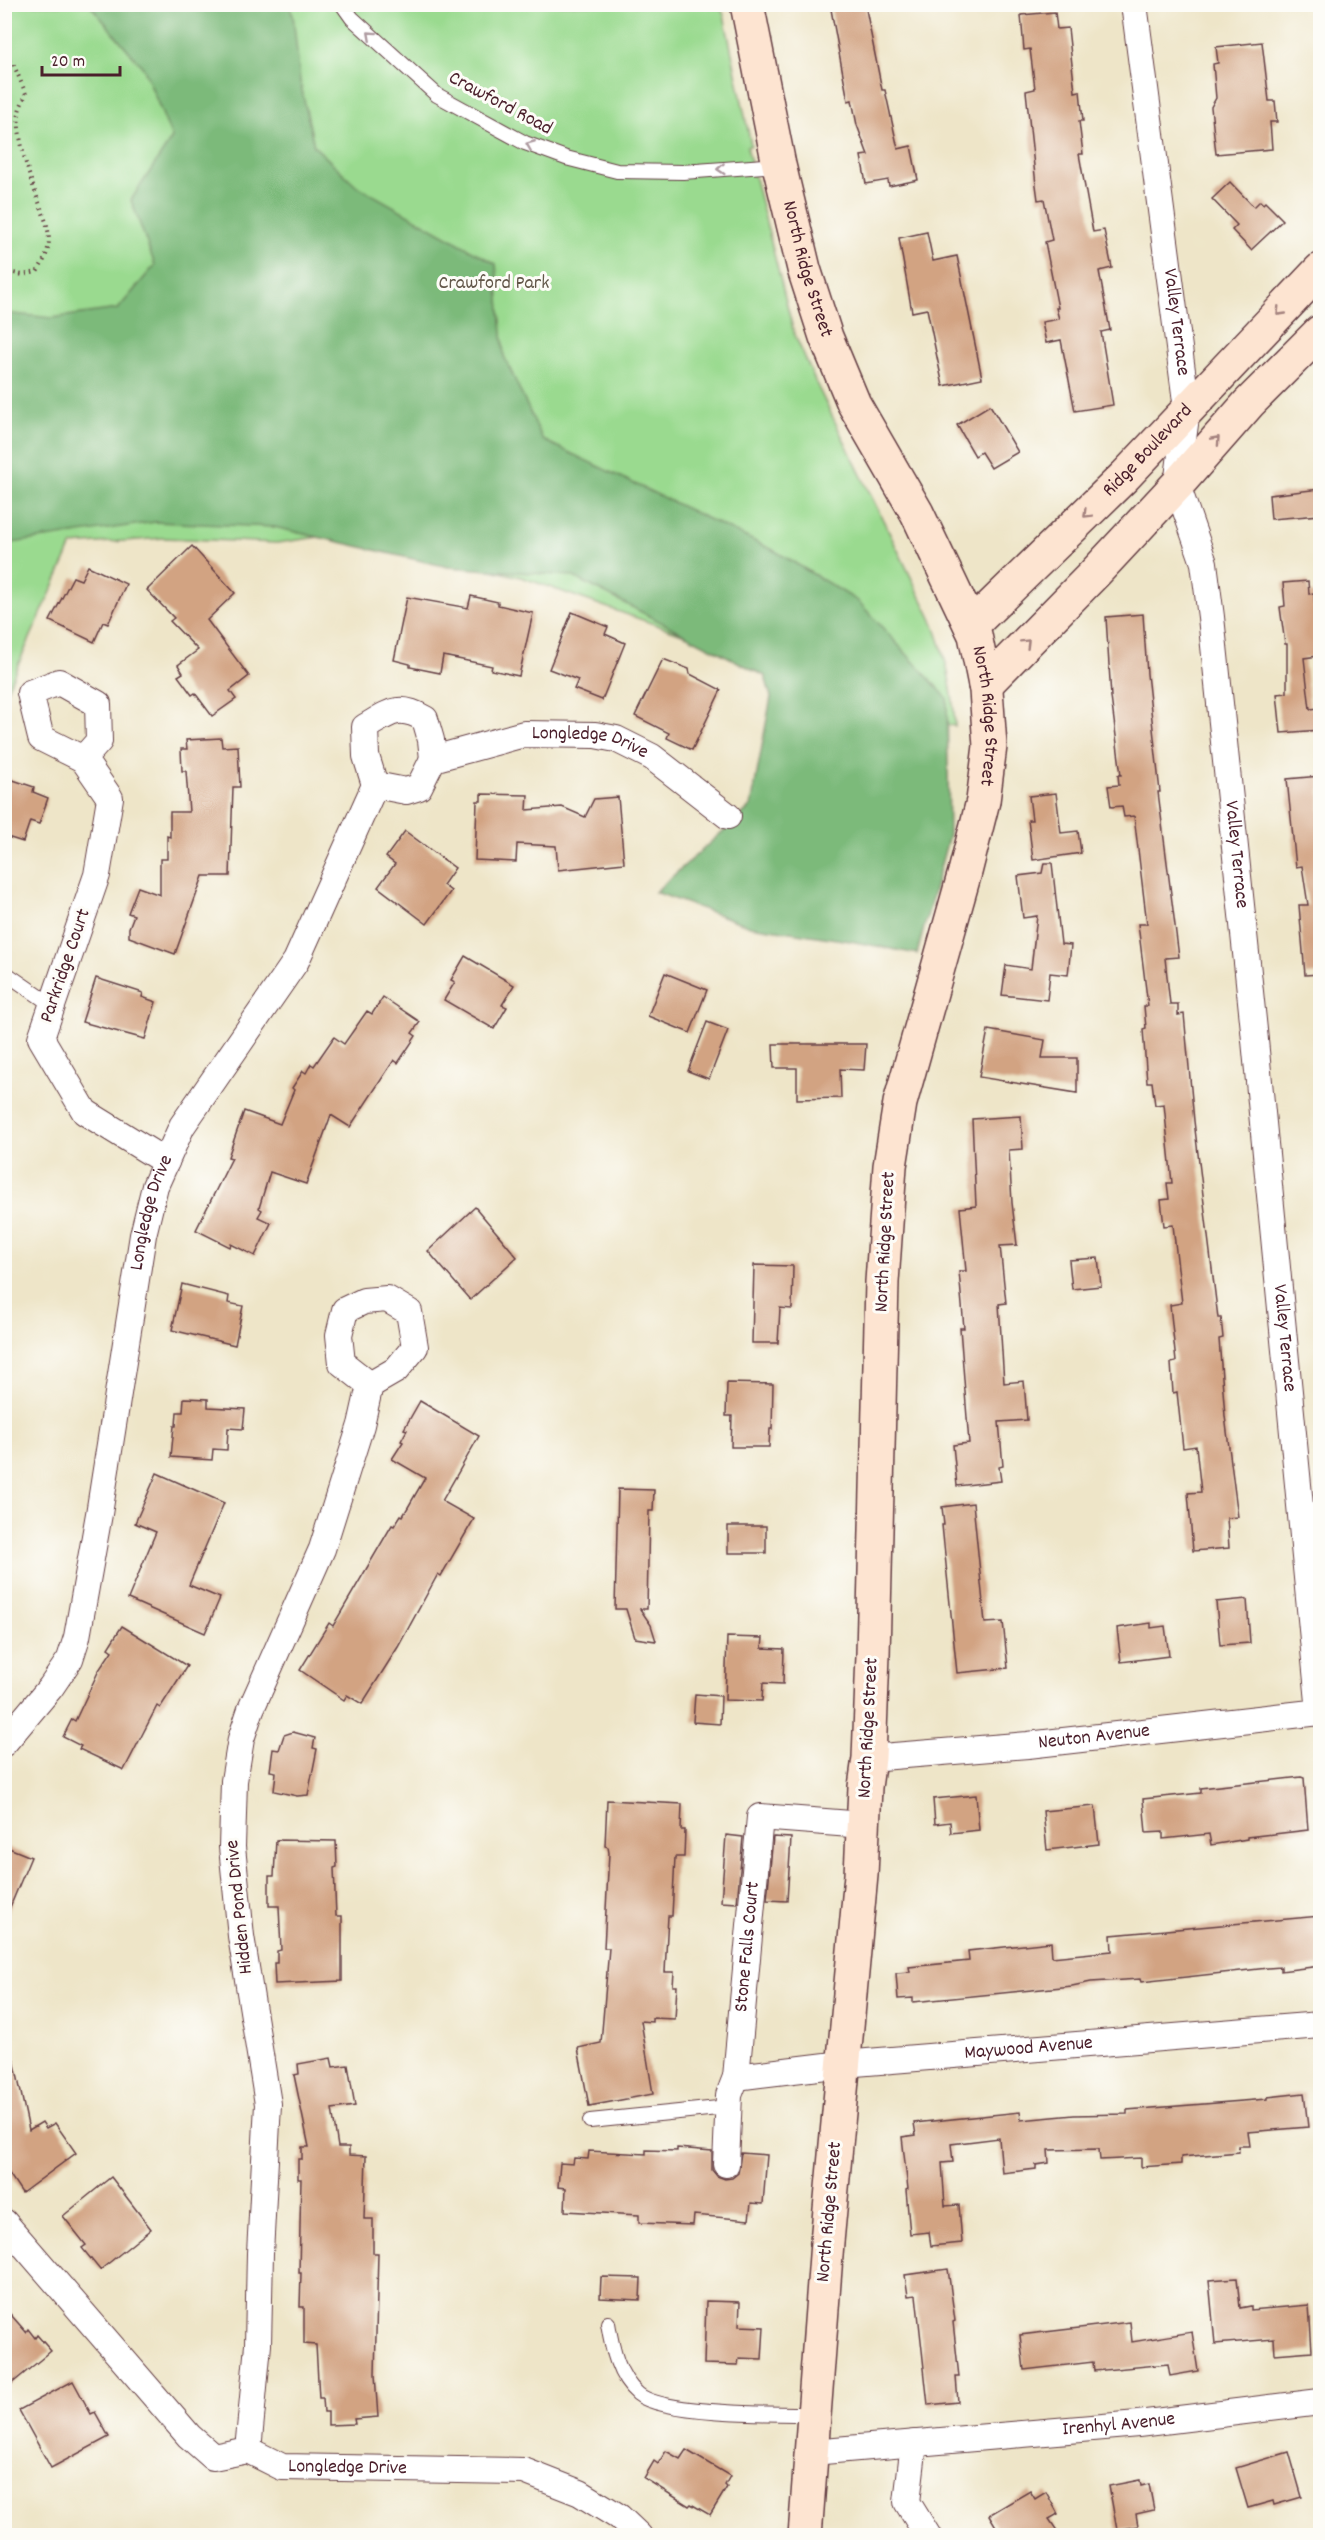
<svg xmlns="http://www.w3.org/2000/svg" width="1325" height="2540" font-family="Dekko,sans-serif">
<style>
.green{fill:#9ada8f;stroke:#727c5d;stroke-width:1.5}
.forest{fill:#7bba7a;stroke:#626c52;stroke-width:1.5}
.building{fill:#d2a382}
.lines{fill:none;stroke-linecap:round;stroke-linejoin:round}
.lane-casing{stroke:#633d43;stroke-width:16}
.street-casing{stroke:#633d43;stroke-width:28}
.secondary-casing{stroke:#633d43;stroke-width:36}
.path{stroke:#633d43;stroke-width:4;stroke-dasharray:1.5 4.5;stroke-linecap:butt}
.lane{stroke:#fff;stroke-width:14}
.street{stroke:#fff;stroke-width:26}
.secondary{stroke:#fde4d1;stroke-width:33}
.oneway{stroke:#ae9aa0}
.oneway2{stroke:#a4827e}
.labels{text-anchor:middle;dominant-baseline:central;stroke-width:6;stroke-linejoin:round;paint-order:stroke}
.street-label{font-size:20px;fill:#4a1f2b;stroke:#fdfcf7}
.park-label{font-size:20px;fill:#625749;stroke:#fdfcf7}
</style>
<rect width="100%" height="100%" fill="#fdfcf7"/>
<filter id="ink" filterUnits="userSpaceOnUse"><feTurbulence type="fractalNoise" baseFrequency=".0167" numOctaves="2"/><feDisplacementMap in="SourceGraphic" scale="12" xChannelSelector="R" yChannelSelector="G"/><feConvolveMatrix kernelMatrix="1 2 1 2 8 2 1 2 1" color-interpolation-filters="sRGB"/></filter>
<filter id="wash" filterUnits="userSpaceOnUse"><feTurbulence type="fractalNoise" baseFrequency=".008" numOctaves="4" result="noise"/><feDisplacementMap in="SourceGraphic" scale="24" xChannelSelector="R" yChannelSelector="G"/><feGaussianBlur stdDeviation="1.35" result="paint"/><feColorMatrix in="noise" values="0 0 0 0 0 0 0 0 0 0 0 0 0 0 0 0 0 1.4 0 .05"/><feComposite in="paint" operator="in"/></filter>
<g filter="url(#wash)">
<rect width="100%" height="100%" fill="#eee5c8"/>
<path class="green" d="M 5,5 L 719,5 L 724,15 L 751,145 L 747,147 L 794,333 L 816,383 L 932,620 C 946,655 953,688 955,726 L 936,723 L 897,710 L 521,577 L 339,534 L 277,543 L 164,538 L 72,545 L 5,694 Z"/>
<polygon class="forest" points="90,5 289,5 293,15 300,81 314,146 357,186 496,264 504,356 543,440 775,551 858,601 947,698 949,835 917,954 850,941 750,926 655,892 751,806 771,697 765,676 572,576 448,567 274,527 155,522 5,544 4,313 52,318 118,309 155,265 131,200 172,138 144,69"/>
<g id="blocks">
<g class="building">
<polygon points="830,4 865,4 882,90 885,90 898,149 911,146 918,180 889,186 888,180 866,184 861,156 868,155 857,125 852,100 848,101"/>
<polygon points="1055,12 1057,29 1068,28 1075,92 1080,91 1083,121 1079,121 1083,154 1079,154 1093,232 1104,230 1112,268 1099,271 1110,330 1101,332 1113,405 1075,411 1061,340 1046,343 1042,322 1059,319 1056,308 1058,308 1045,242 1052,240 1044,199 1038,200 1036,185 1026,91 1035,89 1030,49 1024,50 1021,15"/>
<polygon points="1262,42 1269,101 1275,101 1277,122 1270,122 1272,149 1216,154 1211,107 1216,98 1213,64 1218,63 1216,47"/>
<polygon points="1230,182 1254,207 1260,201 1263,204 1265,202 1283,220 1251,250 1232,230 1237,225 1212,199"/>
<polygon points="927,232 933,261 957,256 982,378 943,386 927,309 912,312 899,238"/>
<polygon points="990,405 1018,452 991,468 981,452 975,456 957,425"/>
<polygon points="1320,489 1320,515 1271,519 1269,495"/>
<polygon points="192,546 235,593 207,620 249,676 230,691 236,699 212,716 195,693 192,695 178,676 183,673 178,665 198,650 170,621 174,618 147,590"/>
<polygon points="88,566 126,584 108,624 103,622 94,642 50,621 73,577 81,580"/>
<polygon points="1308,581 1309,594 1314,593 1318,656 1304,658 1310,709 1320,708 1320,730 1281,733 1277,694 1287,693 1287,644 1285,644 1280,607 1285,606 1283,583"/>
<polygon points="471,596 498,602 498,605 533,613 519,676 491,670 492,666 443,656 440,673 410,667 410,664 394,660 407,597 468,608"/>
<polygon points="572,612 608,627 605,634 625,643 602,700 574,689 578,680 549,669"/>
<polygon points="1143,614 1147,674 1160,792 1158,792 1179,957 1165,958 1170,1004 1178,1004 1178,1015 1184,1014 1194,1121 1218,1318 1221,1318 1223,1338 1219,1339 1225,1416 1238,1517 1227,1518 1229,1548 1193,1551 1188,1493 1201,1492 1196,1446 1183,1448 1177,1392 1173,1393 1171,1363 1176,1362 1170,1305 1182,1303 1173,1225 1164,1226 1161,1200 1169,1199 1167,1183 1172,1183 1164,1104 1155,1105 1152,1082 1147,1082 1143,1029 1146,1028 1144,1006 1148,1006 1138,924 1147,924 1134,816 1124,817 1122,806 1111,807 1108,786 1119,785 1118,775 1121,775 1111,697 1106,617"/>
<polygon points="663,659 689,669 690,674 721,690 692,750 667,738 669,733 635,716"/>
<polygon points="221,738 222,747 238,746 240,787 233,787 230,876 203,876 175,954 129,937 129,928 134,915 128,913 138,887 160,895 160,859 167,859 167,836 170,837 170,812 189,812 186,771 182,771 181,749 187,749 186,740"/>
<polygon points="1320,776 1320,974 1305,975 1299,905 1308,905 1302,866 1296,867 1287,779"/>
<polygon points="4,777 34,787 33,792 48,798 39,824 30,821 23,842 4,836"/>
<polygon points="1056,793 1061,833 1078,831 1081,853 1033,860 1028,820 1032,820 1029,796"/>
<polygon points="481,794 528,795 527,810 562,807 585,817 594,799 618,797 624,863 558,870 556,846 517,844 516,862 475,860 477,801 481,801"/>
<polygon points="405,831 455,868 443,885 451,891 427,924 378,887 395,864 386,857"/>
<polygon points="1044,863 1052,863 1061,944 1071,945 1068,975 1050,973 1047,1000 1002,995 1006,965 1031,969 1037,916 1023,918 1018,876 1042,873"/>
<polygon points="465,956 514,985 502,1005 507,1007 494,1029 444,1000 455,982 451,980"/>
<polygon points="665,973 707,990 690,1033 648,1016"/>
<polygon points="96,978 143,993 142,997 156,1002 145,1039 82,1022"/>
<polygon points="383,997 420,1022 412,1033 416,1036 398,1063 394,1060 350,1127 331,1115 306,1184 270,1172 259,1208 262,1210 258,1217 271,1223 255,1256 231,1244 230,1247 196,1230 232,1158 228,1157 244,1111 280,1124 294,1090 292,1088 303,1071 306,1073 311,1064 314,1066 334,1037 344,1044 367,1011 372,1014"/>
<polygon points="707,1022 728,1030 709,1079 688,1071"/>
<polygon points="988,1030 1045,1040 1042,1058 1077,1058 1077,1093 979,1077"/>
<polygon points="773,1044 866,1044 864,1070 840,1069 841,1098 797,1099 797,1068 774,1068"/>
<polygon points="1021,1116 1023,1149 1009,1150 1012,1203 1017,1245 1000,1246 1006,1303 999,1304 1004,1383 1024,1381 1027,1420 999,1422 1003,1466 999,1467 1001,1481 957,1486 953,1445 969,1443 960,1328 964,1328 959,1271 966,1271 960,1208 976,1206 972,1119"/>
<polygon points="475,1207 517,1257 470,1300 428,1251"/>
<polygon points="1098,1258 1101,1286 1072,1289 1069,1260"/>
<polygon points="754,1265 793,1266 792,1309 780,1308 778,1343 752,1343"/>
<polygon points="182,1284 229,1296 228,1303 243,1306 235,1345 172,1330"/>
<polygon points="727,1383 773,1384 772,1429 770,1429 769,1447 731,1447 732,1416 726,1416"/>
<polygon points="184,1398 208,1399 208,1407 245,1409 243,1429 228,1428 227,1450 213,1449 212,1460 171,1457 174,1426 176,1426 177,1412 183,1412"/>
<polygon points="420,1401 479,1436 442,1501 474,1519 441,1576 438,1574 398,1647 362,1704 347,1695 344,1700 300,1670 329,1623 333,1626 392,1525 394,1526 401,1515 403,1516 425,1478 392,1459 403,1442 401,1441 407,1430 404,1429"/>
<polygon points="157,1473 224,1503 189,1585 220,1598 205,1633 128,1599 156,1532 135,1523"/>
<polygon points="618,1489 654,1490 653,1511 649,1511 647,1609 640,1609 651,1625 656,1641 635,1638 626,1609 615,1609"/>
<polygon points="973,1503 985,1623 1003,1622 1008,1668 957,1673 942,1525 944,1525 942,1507"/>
<rect x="728" y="1526" width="38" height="27"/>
<polygon points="1247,1599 1250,1643 1220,1645 1216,1602"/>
<polygon points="1151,1623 1151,1628 1165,1626 1169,1656 1121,1662 1117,1628"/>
<polygon points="122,1626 187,1666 160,1708 157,1706 124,1770 79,1749 81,1746 63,1737 72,1719 75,1721 99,1670 112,1651 108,1648"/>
<polygon points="727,1637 763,1638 762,1648 784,1649 783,1684 763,1683 762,1701 725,1700"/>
<polygon points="695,1694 721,1696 720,1724 693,1722"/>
<polygon points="293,1732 315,1738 313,1748 317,1749 308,1795 297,1796 274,1791 276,1772 270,1771 273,1749 279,1750 284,1735"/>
<polygon points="1301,1777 1304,1778 1308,1830 1247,1837 1247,1839 1211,1845 1209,1834 1163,1839 1163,1832 1146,1833 1143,1799 1201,1793 1201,1788"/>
<polygon points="976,1795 979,1830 951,1833 950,1822 935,1824 933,1799"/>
<polygon points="607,1800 682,1804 681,1830 685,1830 684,1857 675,1857 672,1916 668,1916 665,1972 674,1972 673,1986 677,1986 675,2019 652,2018 652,2022 641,2021 653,2094 589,2106 578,2048 601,2043 609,1948 604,1948 609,1853 608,1847 605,1846"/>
<polygon points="1095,1806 1099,1844 1047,1850 1043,1811"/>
<polygon points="726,1835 743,1837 737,1903 721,1902"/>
<polygon points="773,1837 791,1838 787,1901 767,1900"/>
<polygon points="276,1840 336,1841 337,1867 334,1868 336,1916 342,1916 342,1981 275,1984 274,1963 277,1963 277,1951 281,1950 279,1906 269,1906 269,1876 274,1876"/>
<polygon points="4,1846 31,1857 5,1919 4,1919"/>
<polygon points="1320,1916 1320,1966 1281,1971 1281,1967 1268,1968 1141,1982 1140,1979 1091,1982 1072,1986 913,2002 913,1998 898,1999 896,1973 910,1972 909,1967 969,1961 968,1951 1051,1942 1052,1957 1112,1951 1111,1935"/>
<polygon points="331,2058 333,2067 348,2065 355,2106 332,2109 338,2147 349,2147 349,2155 366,2156 364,2219 373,2219 373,2253 378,2253 375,2375 378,2417 354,2419 355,2424 328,2425 328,2412 324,2412 323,2398 319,2398 316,2345 304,2344 304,2307 300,2307 301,2273 299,2273 301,2179 298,2179 298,2159 302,2159 302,2147 309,2147 294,2075 299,2074 298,2064"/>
<polygon points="14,2060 29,2130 42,2122 46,2128 55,2123 76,2153 22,2193 4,2166 4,2061"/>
<polygon points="1304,2093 1308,2127 1248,2132 1250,2146 1238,2146 1239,2152 1181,2157 1181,2164 1141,2167 1141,2158 1100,2160 1099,2149 1048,2150 1049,2163 1036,2165 1036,2169 1002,2173 999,2138 951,2144 953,2162 942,2163 945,2206 959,2205 962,2243 931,2246 929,2232 910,2234 906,2190 908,2189 902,2137 916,2135 914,2123 1020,2112 1021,2120 1074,2115 1127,2114 1127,2110 1268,2099 1268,2097"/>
<polygon points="677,2148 712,2151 712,2170 717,2176 725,2179 732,2178 738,2173 741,2153 767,2155 763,2204 751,2203 749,2220 694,2215 693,2225 639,2223 639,2215 565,2211 566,2188 558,2187 560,2163 573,2164 574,2158 588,2159 589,2151 646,2154 646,2150 677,2151"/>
<polygon points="111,2177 151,2229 100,2270 82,2248 86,2245 63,2216"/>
<polygon points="948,2269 955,2321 953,2322 959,2377 956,2377 958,2402 928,2405 916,2295 908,2296 905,2275"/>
<polygon points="601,2277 641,2278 640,2300 600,2298"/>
<polygon points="1237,2278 1240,2308 1251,2306 1251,2310 1309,2305 1312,2351 1275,2354 1274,2339 1215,2344 1209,2280"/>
<polygon points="706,2301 740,2302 739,2326 764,2327 762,2359 739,2358 738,2365 704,2364"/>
<polygon points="4,2307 26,2332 28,2329 35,2338 37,2335 51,2351 4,2390"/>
<polygon points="1130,2322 1132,2342 1192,2332 1198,2371 1170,2376 1168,2364 1094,2371 1093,2362 1024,2370 1020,2335"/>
<polygon points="73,2381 91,2414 95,2412 109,2437 51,2468 19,2410"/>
<polygon points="686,2450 730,2476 725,2485 727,2487 710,2515 691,2504 689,2506 644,2478 654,2461 658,2464 666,2451 680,2459"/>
<polygon points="1289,2452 1302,2497 1274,2505 1273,2501 1248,2508 1236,2468"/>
<polygon points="1140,2480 1141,2486 1149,2484 1154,2510 1136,2514 1138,2526 1117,2530 1109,2486"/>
<polygon points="1030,2491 1035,2499 1046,2492 1058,2514 1049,2519 1060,2535 1001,2535 989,2515"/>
</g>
</g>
</g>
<g filter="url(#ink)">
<use href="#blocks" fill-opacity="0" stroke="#633d43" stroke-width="1.5"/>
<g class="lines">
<g class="lane-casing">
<g id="lane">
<polyline points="342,4 352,18 437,95 525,143 566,158 617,171 683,172 779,165"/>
<polyline points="4,972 52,1005"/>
<polyline points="590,2121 728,2107"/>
<path d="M 608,2323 C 612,2348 618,2377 638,2394 C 663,2415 779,2414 815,2414"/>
</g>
</g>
<g class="street-casing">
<g id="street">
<path id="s1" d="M 1134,4 L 1187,409 L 1177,485 L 1204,563 L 1211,617 L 1254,1030 L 1320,1712"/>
<polyline points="83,759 99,741 98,704 59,682 30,693 41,738 83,759 110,798 97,875 41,1038 85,1112 166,1162"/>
<path id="s2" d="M 375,785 L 406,791 L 419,787 L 433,759 L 524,734 L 595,735 L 616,739 L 652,757 L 728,816"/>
<path d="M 375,785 L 366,756 L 365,727 C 389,713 398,703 425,719 L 431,740 L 433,759"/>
<path id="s3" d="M 4,1743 L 51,1687 L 70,1659 L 77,1637 L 99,1514 L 143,1235 L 155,1186 L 182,1126 L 296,961 L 375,785"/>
<path id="s4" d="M 869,1758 L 1028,1745 L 1320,1712"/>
<path id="s5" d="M 736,2077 L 843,2064 L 1320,2025"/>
<path id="s6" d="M 726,2164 L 729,2095 L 736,2077 L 760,1817 L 864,1825"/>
<path id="s7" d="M 4,2222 L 189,2436 L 213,2457 L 248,2450 L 282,2467 L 524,2471 L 580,2493 L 619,2517 L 639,2536"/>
<polyline points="914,2443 907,2502 928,2536"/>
<polyline points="248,2450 258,2345 260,2253 268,2104 241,1936 232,1847 234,1781 241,1739 251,1709 322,1549 361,1425 370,1385 396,1370 415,1347 409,1312 387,1299 364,1301 345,1310 339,1335 342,1363 370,1385"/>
<path id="s8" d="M 812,2452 L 1138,2424 L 1320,2402"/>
</g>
</g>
<g class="secondary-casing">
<g id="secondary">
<path id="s9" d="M 747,4 L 779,165 L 804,269 L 826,337 L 854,404 L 917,513 L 975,635 L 986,690 L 990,746 L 983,801 L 965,872 L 900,1103 L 890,1166 L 882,1282 L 873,1655 L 869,1758 L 865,1787 L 861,1875 L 827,2242 L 805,2536"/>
<path id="s10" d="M 971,626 L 1125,476 L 1320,270"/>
<polyline points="985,685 1094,574 1177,485 1249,403 1320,332"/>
</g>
</g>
<path class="path" d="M 4,58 L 13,63 L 26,94 C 24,100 20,106 19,112 C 16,133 28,174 36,194 C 47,226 58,241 37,272 L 23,275 L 4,271"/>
<use href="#lane" class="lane"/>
<use href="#street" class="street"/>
<use href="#secondary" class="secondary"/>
</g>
<defs><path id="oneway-chevron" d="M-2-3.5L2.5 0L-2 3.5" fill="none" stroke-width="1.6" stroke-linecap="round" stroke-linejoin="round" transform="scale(1.5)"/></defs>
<g class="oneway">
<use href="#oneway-chevron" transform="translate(371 35) rotate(-138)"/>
<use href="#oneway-chevron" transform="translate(530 145) rotate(-158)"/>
<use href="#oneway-chevron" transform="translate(721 169) rotate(176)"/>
</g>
<g class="oneway2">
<use href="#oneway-chevron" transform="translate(1280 312) rotate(134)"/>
<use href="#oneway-chevron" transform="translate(1216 440) rotate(-48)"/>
<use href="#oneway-chevron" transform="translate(1087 514) rotate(135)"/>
<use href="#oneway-chevron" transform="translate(1026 643) rotate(-45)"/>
</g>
</g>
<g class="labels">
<g class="street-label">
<text transform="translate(500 104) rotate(28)">Crawford Road</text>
<text stroke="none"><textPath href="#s9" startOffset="272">North Ridge Street</textPath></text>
<text stroke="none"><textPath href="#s1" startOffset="321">Valley Terrace</textPath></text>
<text stroke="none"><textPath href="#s10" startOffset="249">Ridge Boulevard</textPath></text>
<text stroke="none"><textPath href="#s9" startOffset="758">North Ridge Street</textPath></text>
<text stroke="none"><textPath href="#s2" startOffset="238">Longledge Drive</textPath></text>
<text stroke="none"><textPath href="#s1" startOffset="861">Valley Terrace</textPath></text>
<text transform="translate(66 966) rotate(-71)">Parkridge Court</text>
<text stroke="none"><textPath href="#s3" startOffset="561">Longledge Drive</textPath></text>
<text transform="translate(886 1242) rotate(-87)">North Ridge Street</text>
<text stroke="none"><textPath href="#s1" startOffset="1347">Valley Terrace</textPath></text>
<text transform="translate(869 1728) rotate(-87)">North Ridge Street</text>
<text stroke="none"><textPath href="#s4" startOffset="226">Neuton Avenue</textPath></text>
<text transform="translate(240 1907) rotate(-96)">Hidden Pond Drive</text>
<text stroke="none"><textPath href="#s6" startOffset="219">Stone Falls Court</textPath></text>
<text stroke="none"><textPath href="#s5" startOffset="294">Maywood Avenue</textPath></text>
<text transform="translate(830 2212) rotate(-85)">North Ridge Street</text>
<text stroke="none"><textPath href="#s8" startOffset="308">Irenhyl Avenue</textPath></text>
<text stroke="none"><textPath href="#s7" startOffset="454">Longledge Drive</textPath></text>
</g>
<g class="park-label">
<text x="494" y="284">Crawford Park</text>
</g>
</g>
<rect width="1325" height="2540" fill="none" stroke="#fdfcf7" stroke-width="24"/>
<path d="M42 66v9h78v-9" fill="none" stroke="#4a1f2b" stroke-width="3"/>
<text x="51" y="66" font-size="18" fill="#4a1f2b" stroke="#fdfcf7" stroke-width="4.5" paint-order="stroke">20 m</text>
</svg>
